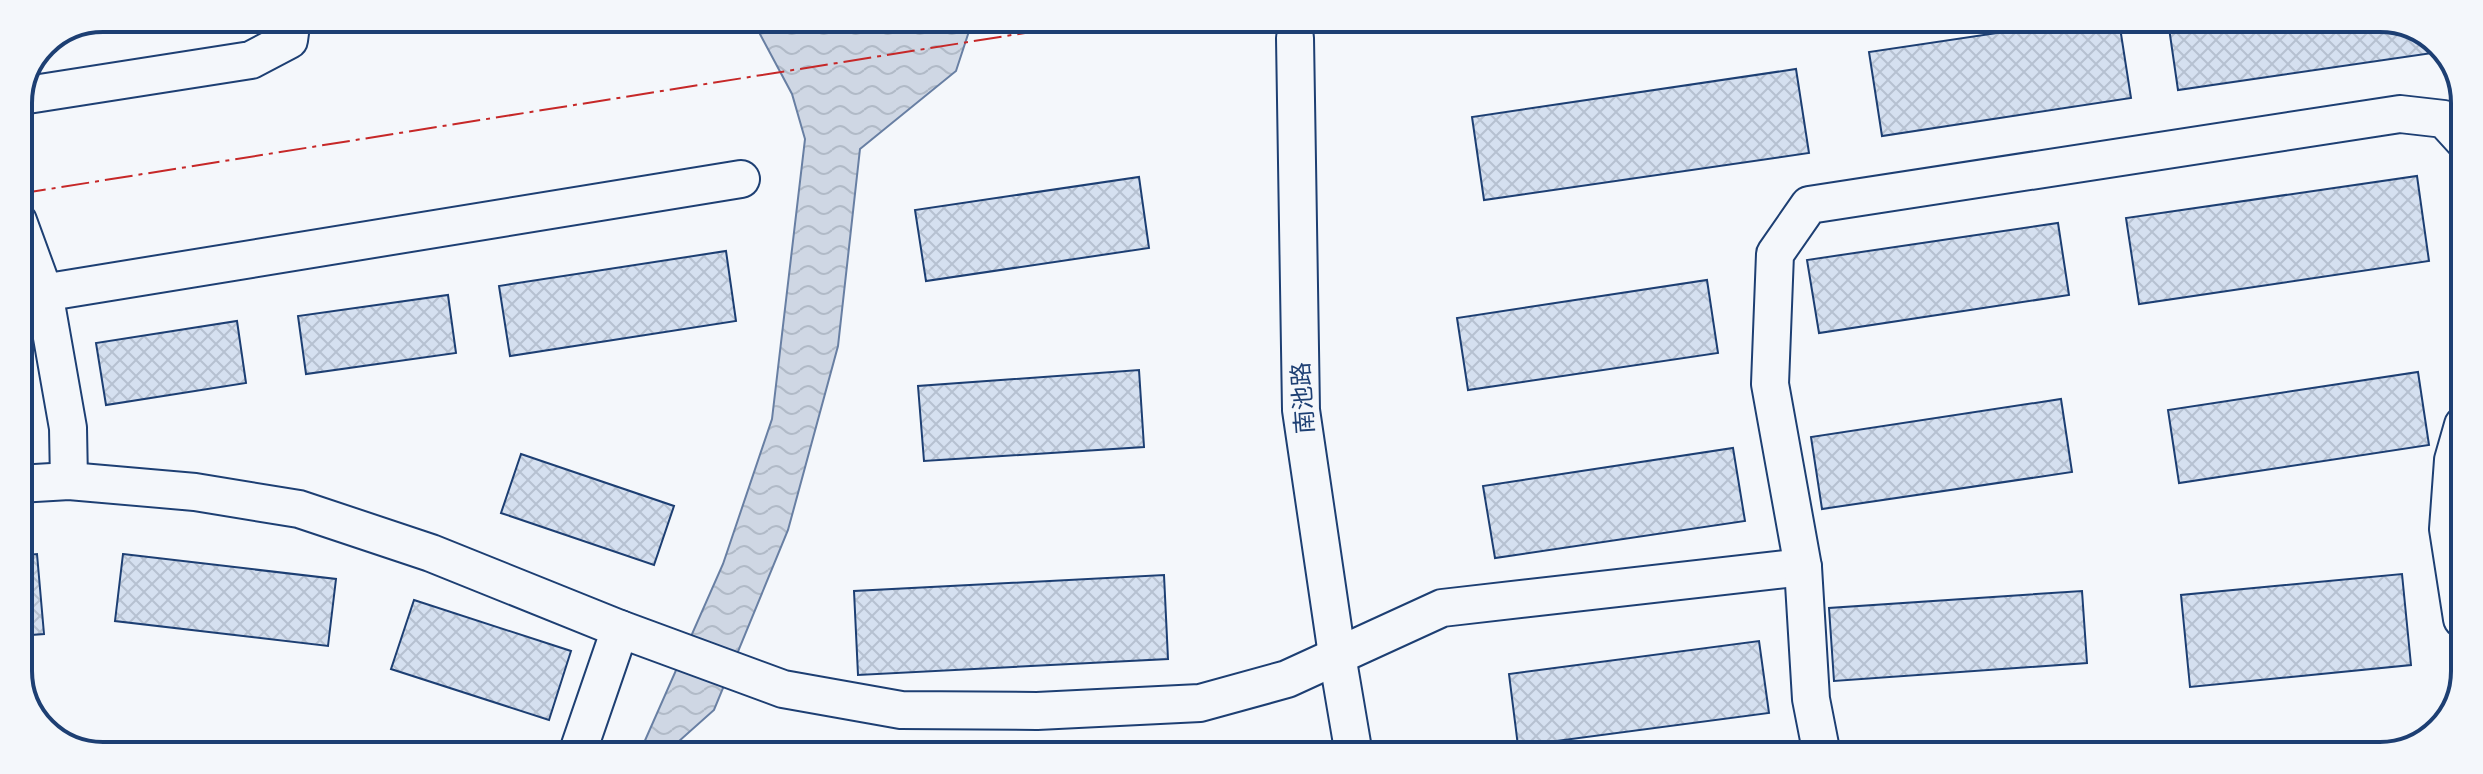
<svg xmlns="http://www.w3.org/2000/svg" width="2483" height="774" font-family="Rubik,'Noto Sans SC',sans-serif">
<style>
.water{fill:url(#water-waves);stroke:#687fa3;stroke-width:2}
.building{fill:url(#building-cross-hatch);stroke:#1d3f73;stroke-width:2}
.lines{fill:none;stroke-linecap:round;stroke-linejoin:round}
.minor-casing{stroke:#1d3f73;stroke-width:40}
.minor{stroke:#f4f7fb;stroke-width:36}
.power{stroke:#c62828;stroke-width:2;stroke-dasharray:28 6 4 6;stroke-linecap:butt}
.labels{text-anchor:middle;dominant-baseline:central;stroke-width:6;stroke-linejoin:round;paint-order:stroke}
.street-label{font-size:24px;fill:#1d3f73;stroke:#f4f7fb}
.rim{fill:none;stroke:#1d3f73;stroke-width:4}
</style>
<defs>
<pattern id="water-waves" width="16" height="10" patternUnits="userSpaceOnUse" patternTransform="scale(2)"><rect width="16" height="10" fill="#cfd7e4"/><path d="M0 5q4-4 8 0t8 0" fill="none" stroke="#b1bac7"/></pattern>
<pattern id="building-cross-hatch" width="8" height="8" patternUnits="userSpaceOnUse" patternTransform="scale(2)"><rect width="8" height="8" fill="#d5e0f0"/><path d="M0 0l8 8M0 8l8-8" fill="none" stroke="#b6c1d1"/></pattern>
</defs>
<rect width="100%" height="100%" fill="#f4f7fb"/>
<polygon class="water" points="752,19 973,19 956,71 860,149 838,346 788,530 714,710 669,750 668,754 639,754 723,564 772,419 805,139 792,94"/>
<g class="building">
<polygon points="103,18 228,18 228,20 95,21"/>
<polygon points="2077,21 2119,21 2131,98 1882,136 1869,52"/>
<polygon points="2168,21 2402,21 2444,47 2446,51 2178,90"/>
<polygon points="1796,69 1809,153 1484,200 1472,117"/>
<polygon points="2417,176 2429,261 2139,304 2126,218"/>
<polygon points="1139,177 1149,248 926,281 915,210"/>
<polygon points="2058,223 2069,295 1819,333 1807,260"/>
<polygon points="726,251 736,321 510,356 499,286"/>
<polygon points="1707,280 1718,353 1468,390 1457,318"/>
<polygon points="448,295 456,353 306,374 298,316"/>
<polygon points="237,321 246,383 106,405 96,343"/>
<polygon points="1139,370 1144,447 924,461 918,386"/>
<polygon points="2418,372 2429,445 2179,483 2168,410"/>
<polygon points="2061,399 2072,472 1822,509 1811,437"/>
<polygon points="1733,448 1745,521 1495,558 1483,486"/>
<polygon points="521,454 674,506 654,565 501,513"/>
<polygon points="37,554 44,634 18,636 18,556"/>
<polygon points="123,554 336,579 328,646 115,621"/>
<polygon points="2402,574 2411,665 2190,687 2181,595"/>
<polygon points="1164,575 1168,659 858,675 854,591"/>
<polygon points="2082,591 2087,663 1834,681 1829,608"/>
<polygon points="414,600 571,651 549,720 391,669"/>
<polygon points="1759,641 1769,713 1518,746 1509,674"/>
</g>
<g class="lines">
<g class="minor-casing">
<g id="minor">
<polyline points="1295,38 1301,410 1337,655 1354,755"/>
<polyline points="21,96 251,60 289,40 292,18"/>
<polyline points="18,221 44,292 68,428 69,481"/>
<polyline points="18,297 741,179"/>
<polyline points="18,484 69,481 195,492 299,509 431,553 620,629 577,754"/>
<polyline points="2462,619 2448,529 2453,460 2463,425"/>
<polyline points="620,629 783,689 901,710 1037,711 1200,703 1287,679 1442,608 1803,567"/>
<polyline points="1822,755 1811,699 1803,567 1770,384 1775,254 1809,205 2400,114 2444,119 2465,142"/>
</g>
</g>
<use href="#minor" class="minor"/>
<polyline class="power" points="18,194 1112,19"/>
</g>
<g class="labels">
<g class="street-label">
<text transform="translate(1303 398) rotate(-94)">南池路</text>
</g>
</g>
<path d="M0 0H2483V774H0ZM103 32H2380A71 71 0 0 1 2451 103V671A71 71 0 0 1 2380 742H103A71 71 0 0 1 32 671V103A71 71 0 0 1 103 32Z" fill="#f4f7fb" fill-rule="evenodd"/>
<path class="rim" d="M103 32H2380A71 71 0 0 1 2451 103V671A71 71 0 0 1 2380 742H103A71 71 0 0 1 32 671V103A71 71 0 0 1 103 32Z"/>
</svg>
